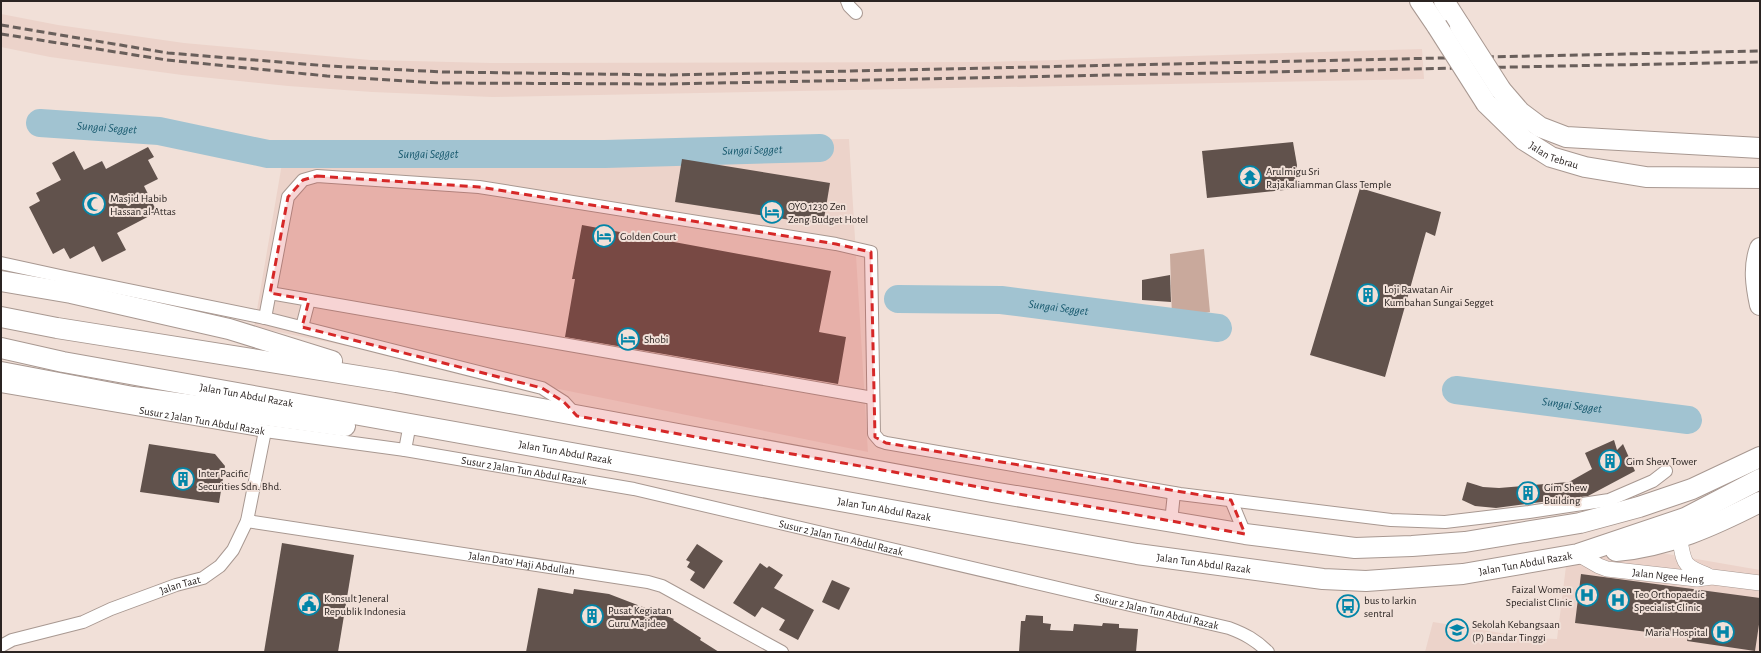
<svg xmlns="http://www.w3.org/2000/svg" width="1761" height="653" font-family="'Alegreya Sans',sans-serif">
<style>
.built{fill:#ecd3ca}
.forest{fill:#c9a99c}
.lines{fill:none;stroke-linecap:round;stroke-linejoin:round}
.river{stroke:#a1c3d1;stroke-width:28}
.building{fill:#61524c}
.minor-casing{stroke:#a89891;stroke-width:14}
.tertiary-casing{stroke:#a89891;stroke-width:16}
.trunk-casing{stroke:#a89891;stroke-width:22}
.minor{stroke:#fff;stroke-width:12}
.tertiary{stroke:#fff;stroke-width:15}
.trunk{stroke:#fff;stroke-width:20}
.rail{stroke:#695f5b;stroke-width:3;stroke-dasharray:8 4;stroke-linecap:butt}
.trunk-bridge-casing{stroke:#a89891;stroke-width:22;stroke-linecap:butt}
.trunk-bridge{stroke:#fff;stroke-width:20}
.marked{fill:#d62828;fill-opacity:0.2;stroke:#d62828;stroke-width:3;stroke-dasharray:8 5;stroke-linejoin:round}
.labels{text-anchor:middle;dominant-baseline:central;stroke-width:4;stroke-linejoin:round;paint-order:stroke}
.street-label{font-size:11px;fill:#2b2422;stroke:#f1e0d8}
.poi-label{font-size:11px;fill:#2b2422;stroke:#f1e0d8;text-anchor:start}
.water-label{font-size:12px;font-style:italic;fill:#18596e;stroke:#f1e0d8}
</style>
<rect width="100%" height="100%" fill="#f1e0d8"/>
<g class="built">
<polygon points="1,14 58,25 184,43 370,60 491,63 988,62 1422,49 1424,79 492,97 372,92 288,86 182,75 50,57 1,47"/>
<polygon points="849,139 868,452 254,327 285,146"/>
<polygon points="1650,551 1760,570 1760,652 1425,652 1433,622 1532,638 1557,639 1567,558"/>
</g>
<polygon class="forest" points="1204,249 1210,312 1172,319 1170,254"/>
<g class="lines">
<g class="river">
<path id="s1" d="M 40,123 L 159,131 L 268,154 L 605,154 L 820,148"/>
<path id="s2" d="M 898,299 L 1001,300 L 1218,328"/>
<path id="s3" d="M 1456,390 L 1688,420"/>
</g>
</g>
<g class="building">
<polygon points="1293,142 1297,165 1294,189 1207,198 1202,151"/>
<polygon points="148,147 154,157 148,160 158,179 144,186 157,212 117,233 126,250 102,262 94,246 70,259 64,248 53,254 29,207 40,201 36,193 61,180 52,163 74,151 84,170 102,161 106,169"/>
<polygon points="682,159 830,183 823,225 675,202"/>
<polygon points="1360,188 1441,212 1435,236 1426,232 1385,377 1310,355"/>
<polygon points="582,225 831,271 819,332 846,337 838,384 565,337 575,279 572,279"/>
<polygon points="1170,275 1171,302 1142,300 1142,280"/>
<polygon points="1614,440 1617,450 1623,444 1635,471 1588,496 1496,508 1475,506 1462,500 1467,482 1483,487 1499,488 1569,482 1592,469 1585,453"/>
<polygon points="149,444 215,454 225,466 219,503 140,492"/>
<polygon points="282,543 354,555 338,652 264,652"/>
<polygon points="697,544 723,561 704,589 690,580 695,572 687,567 690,562 686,560"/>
<polygon points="760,563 767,568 769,566 783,575 774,588 814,610 798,640 779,630 785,620 762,607 755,617 733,603"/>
<polygon points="1581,574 1760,598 1760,618 1755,651 1687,641 1688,637 1575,623"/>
<polygon points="832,580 850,588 839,610 822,602"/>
<polygon points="538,588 573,594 574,589 609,594 674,619 673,620 701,638 700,640 719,652 526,652"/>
<polygon points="1026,615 1043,616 1043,623 1051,624 1050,630 1073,631 1074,624 1102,626 1103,623 1119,624 1119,628 1138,629 1136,652 1019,652 1021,621 1025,621"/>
</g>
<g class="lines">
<g class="minor-casing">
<g id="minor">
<polyline points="847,1 849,6 856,13"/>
<polyline points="1,263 65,277 265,318 542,388 564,402 576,415"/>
<polyline points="270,293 873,398"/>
<polyline points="265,318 288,197 303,180 317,176 479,187 836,244 871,252 874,434 880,441 886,443 1180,494 1391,520 1445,522 1529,512 1609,500 1653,481 1666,471"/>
<polyline points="302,327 309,300"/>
<path id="s4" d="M 1,386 L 265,431 L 405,450 L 634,489 L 1229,628 C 1245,634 1256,640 1268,652"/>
<polyline points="405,450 408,434"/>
<polyline points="1231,500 1245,534"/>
<path id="s5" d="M 247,521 L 648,582 L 662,586 L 782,652"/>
<polyline points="1171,522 1174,493"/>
<path id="s6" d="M 1,646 L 12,640 L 83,622 L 111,609 L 176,585 L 203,578 L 220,566 L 233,550 L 247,521 L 265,431"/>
</g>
</g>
<g class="tertiary-casing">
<g id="tertiary">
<path d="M 1679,537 C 1685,563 1681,565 1707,575"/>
<path id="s7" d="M 1578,554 L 1599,566 L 1607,569 L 1697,579 L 1712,577 L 1760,583"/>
</g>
</g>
<g class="trunk-casing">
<g id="trunk">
<polyline points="1420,1 1437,26"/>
<polyline points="1444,1 1460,26"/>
<polyline points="1501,90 1520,112 1540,127 1566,137 1760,148"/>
<path id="s8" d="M 1486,103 L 1524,140 L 1551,157 L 1585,167 L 1646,177 L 1760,178"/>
<path d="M 1760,248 C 1753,267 1756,286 1760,305"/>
<polyline points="1,281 71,293 229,329 332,361"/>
<polyline points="1,317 57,328 396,382 992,492 1245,534 1355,548 1412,546 1465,542 1580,523 1639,507 1692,489 1760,457"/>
<path id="s9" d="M 1,348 L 63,362 L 1137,554 L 1323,579 L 1366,581 L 1463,574 L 1578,554 L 1685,518 L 1760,479"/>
<polyline points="1,372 133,397 345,426"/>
<path d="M 1616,551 C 1667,547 1715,525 1760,502"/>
</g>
</g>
<use href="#minor" class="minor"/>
<use href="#tertiary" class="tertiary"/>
<use href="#trunk" class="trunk"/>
<g class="rail">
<polyline points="1,25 168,53 329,66 443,72 670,75 1760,51"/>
<polyline points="1,34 167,60 327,76 440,83 670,84 1760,62"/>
</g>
<g class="trunk-bridge-casing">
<g id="trunk-bridge">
<polyline points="1437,26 1486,103"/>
<polyline points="1460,26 1501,90"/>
</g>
</g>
<use href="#trunk-bridge" class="trunk-bridge"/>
</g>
<path class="marked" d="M 317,176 L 479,187 L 836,244 L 871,252 L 875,437 L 886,443 L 1231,500 L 1245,534 L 577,416 L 564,402 L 542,388 L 302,327 L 309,300 L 270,293 L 288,197 L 303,180 Z"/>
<defs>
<g id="temple-ring" transform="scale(1.15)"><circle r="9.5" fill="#f1e0d8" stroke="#0285a8" stroke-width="1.5"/><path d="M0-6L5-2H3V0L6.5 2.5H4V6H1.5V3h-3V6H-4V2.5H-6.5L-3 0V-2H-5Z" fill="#0285a8"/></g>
<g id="mosque-ring" transform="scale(1.15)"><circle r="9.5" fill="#f1e0d8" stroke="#0285a8" stroke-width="1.5"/><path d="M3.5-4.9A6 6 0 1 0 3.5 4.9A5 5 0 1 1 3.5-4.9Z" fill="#0285a8"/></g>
<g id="hotel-ring" transform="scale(1.15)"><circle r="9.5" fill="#f1e0d8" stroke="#0285a8" stroke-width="1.5"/><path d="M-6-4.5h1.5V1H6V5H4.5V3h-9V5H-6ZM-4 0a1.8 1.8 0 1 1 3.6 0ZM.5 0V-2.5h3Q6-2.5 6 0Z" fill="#0285a8"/></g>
<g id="building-ring" transform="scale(1.15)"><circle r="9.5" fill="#f1e0d8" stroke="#0285a8" stroke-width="1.5"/><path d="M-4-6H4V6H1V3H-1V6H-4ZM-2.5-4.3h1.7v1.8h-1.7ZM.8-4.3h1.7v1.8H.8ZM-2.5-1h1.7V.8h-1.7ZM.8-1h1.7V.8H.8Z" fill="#0285a8"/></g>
<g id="hospital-ring" transform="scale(1.15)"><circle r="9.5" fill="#f1e0d8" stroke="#0285a8" stroke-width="1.5"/><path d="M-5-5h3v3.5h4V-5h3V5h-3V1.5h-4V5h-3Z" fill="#0285a8"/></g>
<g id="civic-ring" transform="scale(1.15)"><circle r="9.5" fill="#f1e0d8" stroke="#0285a8" stroke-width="1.5"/><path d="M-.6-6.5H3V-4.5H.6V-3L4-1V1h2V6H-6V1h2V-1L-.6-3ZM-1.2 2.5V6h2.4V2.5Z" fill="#0285a8"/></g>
<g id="bus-ring" transform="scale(1.15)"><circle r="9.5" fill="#f1e0d8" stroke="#0285a8" stroke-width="1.5"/><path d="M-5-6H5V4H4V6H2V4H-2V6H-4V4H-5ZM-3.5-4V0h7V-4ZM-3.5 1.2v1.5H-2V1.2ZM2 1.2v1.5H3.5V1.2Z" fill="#0285a8"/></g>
<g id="school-ring" transform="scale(1.15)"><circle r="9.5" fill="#f1e0d8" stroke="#0285a8" stroke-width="1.5"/><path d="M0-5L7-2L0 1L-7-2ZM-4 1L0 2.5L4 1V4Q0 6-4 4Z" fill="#0285a8"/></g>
</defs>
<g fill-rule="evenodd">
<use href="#temple-ring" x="1250" y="177"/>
<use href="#mosque-ring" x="94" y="204"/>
<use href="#hotel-ring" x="772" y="212"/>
<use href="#hotel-ring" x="604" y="236"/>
<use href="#building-ring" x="1368" y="295"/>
<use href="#hotel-ring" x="628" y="339"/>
<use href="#building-ring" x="1610" y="461"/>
<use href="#building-ring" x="183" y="479"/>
<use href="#building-ring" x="1528" y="493"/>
<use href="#hospital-ring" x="1587" y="595"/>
<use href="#hospital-ring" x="1618" y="600"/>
<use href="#civic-ring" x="309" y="604"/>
<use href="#bus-ring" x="1348" y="606"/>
<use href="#building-ring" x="592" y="616"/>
<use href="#school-ring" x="1457" y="630"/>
<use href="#hospital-ring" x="1723" y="632"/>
</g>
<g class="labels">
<g class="street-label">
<text stroke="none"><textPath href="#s8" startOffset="87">Jalan Tebrau</textPath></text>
<text stroke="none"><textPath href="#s9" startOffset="250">Jalan Tun Abdul Razak</textPath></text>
<text stroke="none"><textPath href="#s4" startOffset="204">Susur 2 Jalan Tun Abdul Razak</textPath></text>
<text stroke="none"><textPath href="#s9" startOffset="574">Jalan Tun Abdul Razak</textPath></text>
<text stroke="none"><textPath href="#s4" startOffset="530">Susur 2 Jalan Tun Abdul Razak</textPath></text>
<text stroke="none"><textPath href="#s9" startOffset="898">Jalan Tun Abdul Razak</textPath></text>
<text stroke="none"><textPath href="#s4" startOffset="854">Susur 2 Jalan Tun Abdul Razak</textPath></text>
<text stroke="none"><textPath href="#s5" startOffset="278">Jalan Dato' Haji Abdullah</textPath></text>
<text stroke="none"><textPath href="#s9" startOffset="1222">Jalan Tun Abdul Razak</textPath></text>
<text stroke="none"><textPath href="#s9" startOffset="1546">Jalan Tun Abdul Razak</textPath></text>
<text stroke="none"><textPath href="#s7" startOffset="94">Jalan Ngee Heng</textPath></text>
<text stroke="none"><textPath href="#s6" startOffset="190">Jalan Taat</textPath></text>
<text stroke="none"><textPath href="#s4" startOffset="1178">Susur 2 Jalan Tun Abdul Razak</textPath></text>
</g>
<g class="poi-label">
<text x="1266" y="171">Arulmigu Sri<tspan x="1266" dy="13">Rajakaliamman Glass Temple</tspan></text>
<text x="110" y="198">Masjid Habib<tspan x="110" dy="13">Hassan al-Attas</tspan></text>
<text x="788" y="206">OYO 1230 Zen<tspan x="788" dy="13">Zeng Budget Hotel</tspan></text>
<text x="620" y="236">Golden Court</text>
<text x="1384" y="289">Loji Rawatan Air<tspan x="1384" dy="13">Kumbahan Sungai Segget</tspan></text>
<text x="644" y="339">Shobi</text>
<text x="1626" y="461">Gim Shew Tower</text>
<text x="198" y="473">Inter Pacific<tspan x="198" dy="13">Securities Sdn. Bhd.</tspan></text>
<text x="1544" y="487">Gim Shew<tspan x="1544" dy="13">Building</tspan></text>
<text x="1572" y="589" text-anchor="end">Faizal Women<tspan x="1572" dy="13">Specialist Clinic</tspan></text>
<text x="1634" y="594">Teo Orthopaedic<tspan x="1634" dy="13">Specialist Clinic</tspan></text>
<text x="324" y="598">Konsult Jeneral<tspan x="324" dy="13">Republik Indonesia</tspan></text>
<text x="1364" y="600">bus to larkin<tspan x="1364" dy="13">sentral</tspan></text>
<text x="608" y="610">Pusat Kegiatan<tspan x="608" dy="13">Guru Majidee</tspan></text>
<text x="1472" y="624">Sekolah Kebangsaan<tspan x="1472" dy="13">(P) Bandar Tinggi</tspan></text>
<text x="1708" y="632" text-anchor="end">Maria Hospital</text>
</g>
<g class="water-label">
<text stroke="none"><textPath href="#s1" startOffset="67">Sungai Segget</textPath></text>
<text stroke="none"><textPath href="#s1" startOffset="715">Sungai Segget</textPath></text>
<text stroke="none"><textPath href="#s1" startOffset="391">Sungai Segget</textPath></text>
<text stroke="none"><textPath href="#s2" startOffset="161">Sungai Segget</textPath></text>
<text stroke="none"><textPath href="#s3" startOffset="117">Sungai Segget</textPath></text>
</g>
</g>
<rect width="1761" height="653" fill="none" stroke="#2b2422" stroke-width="4"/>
</svg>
